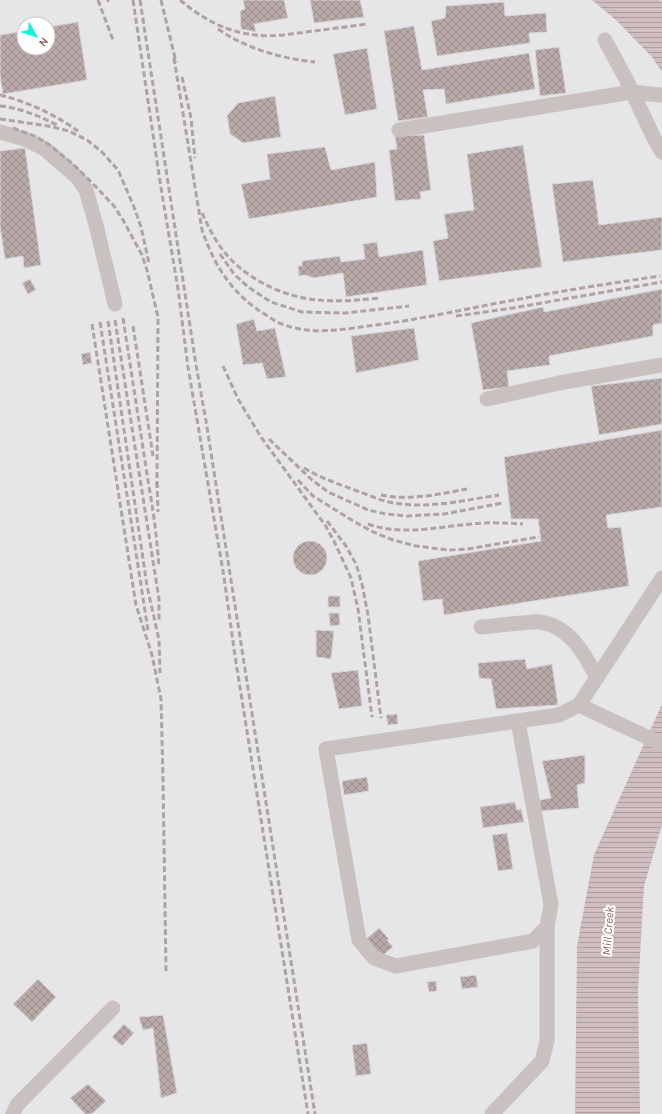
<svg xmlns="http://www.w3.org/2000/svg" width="662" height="1114" font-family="Karla,sans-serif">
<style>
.built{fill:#e6e5e7;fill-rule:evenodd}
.water{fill:url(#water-rules)}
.building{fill:url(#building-cross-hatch);stroke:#d5d6d8}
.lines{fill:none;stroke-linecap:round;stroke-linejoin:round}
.minor{stroke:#c9c1c0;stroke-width:15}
.rail{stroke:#afa2a1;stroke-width:3;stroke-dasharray:6 3;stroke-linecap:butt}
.labels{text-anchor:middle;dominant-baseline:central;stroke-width:4;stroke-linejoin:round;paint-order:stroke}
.water-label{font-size:12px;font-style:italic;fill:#92676b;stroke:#fff}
</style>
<defs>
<pattern id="water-rules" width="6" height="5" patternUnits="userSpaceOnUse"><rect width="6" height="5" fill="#cfbdbf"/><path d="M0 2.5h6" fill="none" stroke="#ae9d9f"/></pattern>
<pattern id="building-cross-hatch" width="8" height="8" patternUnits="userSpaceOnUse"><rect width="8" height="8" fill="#b9a9a9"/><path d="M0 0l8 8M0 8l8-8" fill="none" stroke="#9c8d8d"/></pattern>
</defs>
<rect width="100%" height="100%" fill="#f2f4f7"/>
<path class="built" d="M 0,0 L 662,0 L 662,1114 L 0,1114 ZM 24,24 L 48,24 L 48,48 L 24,48 Z"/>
<g class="water">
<polygon points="592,0 660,0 662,2 662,72 652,57 617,21"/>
<polygon points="662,704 662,825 644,886 638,991 640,1114 575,1114 577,946 594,855"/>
</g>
<g class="building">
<polygon points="243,0 284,0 288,18 254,24 256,32 241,29 240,11 245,9"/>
<polygon points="310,0 360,0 364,17 314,23"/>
<polygon points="504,2 505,16 546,13 547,32 529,33 530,43 437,56 431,21 445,18 446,6"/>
<polygon points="78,22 87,80 3,94 0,75 0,35 24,31 24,48 48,48 48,27"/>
<polygon points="414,26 422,70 529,53 535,89 446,104 444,89 423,90 428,117 398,121 384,31"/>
<polygon points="559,47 566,93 540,96 535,50"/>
<polygon points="367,48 377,109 345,115 333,54"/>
<polygon points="275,96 281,137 243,143 230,134 227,116 238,103"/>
<polygon points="424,135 431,190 420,192 421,199 395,201 389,150 397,149 395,136"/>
<polygon points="523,145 542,267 439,281 433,241 448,238 444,214 474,210 467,154"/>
<polygon points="325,147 331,170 375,162 377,197 249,219 241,184 270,179 267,154"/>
<polygon points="25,148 41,265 24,268 23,256 5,259 0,226 0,151"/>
<polygon points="593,180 599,225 662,217 662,250 563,262 552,184"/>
<polygon points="377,242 379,257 423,250 427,285 346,297 343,273 313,278 306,275 299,276 298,266 302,266 302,261 340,256 341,262 365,259 363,244"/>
<polygon points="30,279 36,290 28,294 22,283"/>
<polygon points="662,289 662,323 653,325 653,336 549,356 550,365 507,371 509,387 483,390 471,323 543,307 544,312"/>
<polygon points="254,319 257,331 275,328 286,377 267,379 262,363 243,365 236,324"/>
<polygon points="414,328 419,360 356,373 351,336"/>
<polygon points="90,352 92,363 83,365 81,354"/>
<polygon points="662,378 662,424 599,435 591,386"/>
<polygon points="662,430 662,507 606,515 608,528 621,527 629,586 444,615 442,599 423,601 418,561 541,541 538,519 511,519 504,457"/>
<circle cx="310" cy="558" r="17"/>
<rect x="328" y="596" width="12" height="11"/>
<polygon points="329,613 339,613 340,625 330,626"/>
<polygon points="316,630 334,631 331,659 316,657"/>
<polygon points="525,659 527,669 552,664 558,705 496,709 491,679 479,678 478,663"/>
<polygon points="358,670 362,706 339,709 331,673"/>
<polygon points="397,714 398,724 388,725 386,715"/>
<polygon points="585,755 585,783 577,785 579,808 540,811 540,800 551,798 542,761"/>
<polygon points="367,777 369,791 344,795 342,781"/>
<polygon points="515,802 517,810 521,809 524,822 483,828 480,807"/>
<polygon points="507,833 513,869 498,871 492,835"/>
<polygon points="379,928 389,939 387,940 393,947 378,959 364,941"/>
<polygon points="476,975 478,987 462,989 460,977"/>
<polygon points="38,979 56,997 32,1022 13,1004"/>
<polygon points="436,981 437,991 429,992 427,982"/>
<polygon points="163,1015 177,1093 161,1098 153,1028 143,1030 139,1017"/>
<polygon points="124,1024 134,1033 122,1046 112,1037"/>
<polygon points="367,1043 371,1074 356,1076 352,1045"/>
<polygon points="88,1084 106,1101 92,1114 85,1114 70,1098"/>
</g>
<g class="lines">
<g class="minor">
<polyline points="605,40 626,79 654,138 662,152"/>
<polyline points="399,130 632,92 650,94 662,95"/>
<polyline points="0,132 25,139 45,149 78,178 86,190 96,225 115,304"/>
<polyline points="487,399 559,383 662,365"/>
<path d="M 481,627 C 494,626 507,624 521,623 C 527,623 533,621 539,622 C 569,625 585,654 597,678"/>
<polyline points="579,705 619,724 662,744"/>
<polyline points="518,721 551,905 547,927 533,941 396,966 374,958 359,940 326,749 559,715 579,705 662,578"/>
<polyline points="13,1114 17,1105 113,1008"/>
<polyline points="492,1114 542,1061 547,1041 547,927"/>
</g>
<g class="rail">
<polyline points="98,0 113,40"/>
<polyline points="108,0 108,2"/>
<polyline points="133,0 161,188 178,289 188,367 224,577 235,656 308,1114"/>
<polyline points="140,0 196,365 206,421 315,1114"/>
<polyline points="161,0 176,62"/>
<path d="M 180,0 C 211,26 242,39 283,35 L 368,24"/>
<path d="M 218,29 C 247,49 280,58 315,62"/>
<path d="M 174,58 L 202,230 C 215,267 232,294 266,315 C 271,318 276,322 282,324 C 309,335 340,330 368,326 C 419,320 469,308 520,299 C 566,290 613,283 660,276"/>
<polyline points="182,77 191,118 195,158"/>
<path d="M 0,95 C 28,102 54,114 78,131"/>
<path d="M 0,106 C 20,108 39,116 57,125"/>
<polyline points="0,119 48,126 69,131 87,140 102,152 118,170 134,207 141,227 149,263"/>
<polyline points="13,128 37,137 51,146 74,165 97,188 114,206 123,220 142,255 147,270 158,317 157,487"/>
<path d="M 202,213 C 209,228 216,243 227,255 C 248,280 286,298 319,300 C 339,302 359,300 380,298"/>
<polyline points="220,254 234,274 248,287 271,302 302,312 345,313 409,306"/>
<polyline points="456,316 513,308 662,282"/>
<path d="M 123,318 L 149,487 C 154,514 157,540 159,567"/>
<polyline points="115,320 159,599 159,622"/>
<polyline points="108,321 147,586 159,640 160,673"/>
<polyline points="100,322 148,630"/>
<polyline points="92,324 136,605 152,655 161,699 163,779 166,971"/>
<polyline points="133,326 153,456"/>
<polyline points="223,366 238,399 261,437 325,525 334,541 351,578 358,609 372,717"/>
<polyline points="269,439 312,480 328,492 368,510 386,514 407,516 444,514 503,503"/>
<path d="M 304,468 C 319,477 335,483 352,489 C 366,494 380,501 395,503 C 430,509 465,500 499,495"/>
<polyline points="298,480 313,496 350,519 371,531 393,540 416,546 448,550 468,549 539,537"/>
<polyline points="157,482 158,512"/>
<path d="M 381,495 C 408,501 440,494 467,489"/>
<polyline points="327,521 346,546 356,564 362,584 368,615 381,718"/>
<path d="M 368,524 C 402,536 437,527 471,524 C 489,522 506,523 523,524"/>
</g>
</g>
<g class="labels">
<g class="water-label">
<text transform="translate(608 931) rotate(-86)">Mill Creek</text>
</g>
</g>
<g transform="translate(36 36) rotate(129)"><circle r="19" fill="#ffffff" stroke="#cfc1c0"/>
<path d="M0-3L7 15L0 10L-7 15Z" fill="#14f5d7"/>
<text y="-6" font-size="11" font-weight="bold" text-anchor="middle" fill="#876562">N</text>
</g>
</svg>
